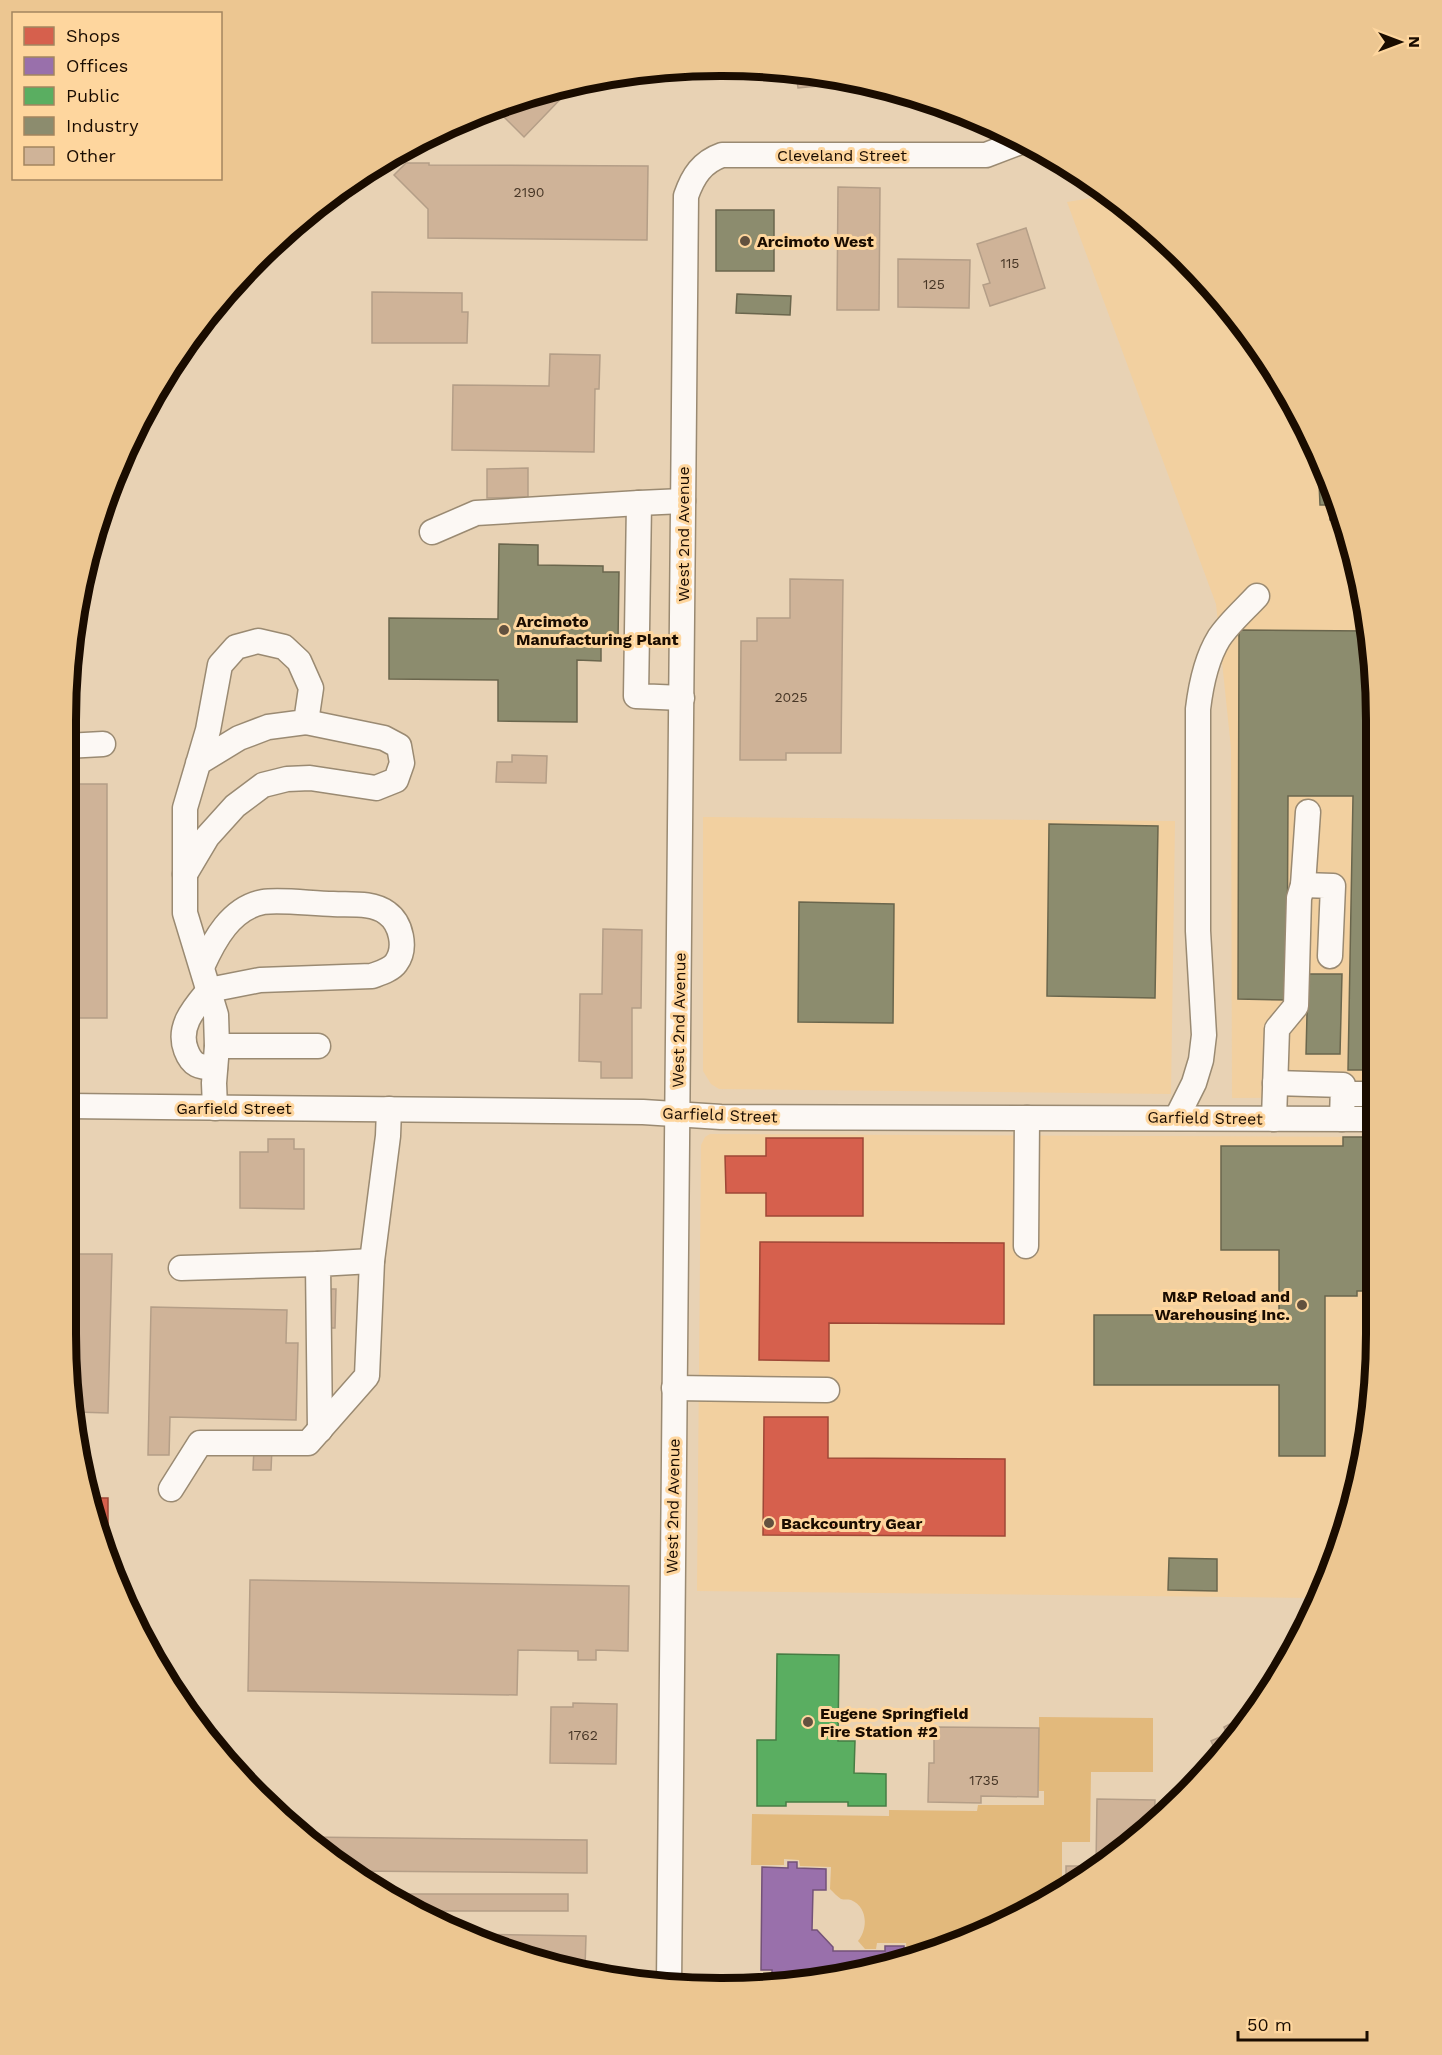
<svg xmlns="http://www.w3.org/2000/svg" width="1442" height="2055" font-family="'Work Sans',sans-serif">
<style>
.built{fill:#f2d0a0}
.green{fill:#e2b97c}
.shops{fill:#d6604d;stroke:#9e4736;stroke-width:1.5}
.offices{fill:#9970ab;stroke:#735278;stroke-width:1.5}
.public{fill:#5aae61;stroke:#477d44;stroke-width:1.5}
.industry{fill:#8c8c6e;stroke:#6a664d;stroke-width:1.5}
.building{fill:#cfb398;stroke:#b49e87;stroke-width:1.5}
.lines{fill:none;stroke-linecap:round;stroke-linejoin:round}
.minor-casing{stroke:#9a8a72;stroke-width:27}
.minor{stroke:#fcf8f4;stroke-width:24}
.rail-casing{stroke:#b5b0aa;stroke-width:7}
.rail{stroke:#fed69e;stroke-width:4.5;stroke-dasharray:14;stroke-linecap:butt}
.poi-dot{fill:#62513f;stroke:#fed69e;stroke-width:2}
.labels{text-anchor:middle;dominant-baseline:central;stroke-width:6;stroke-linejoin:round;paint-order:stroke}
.number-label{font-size:14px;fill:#473626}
.street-label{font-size:16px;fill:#1a0c00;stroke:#fed69e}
.poi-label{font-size:16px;font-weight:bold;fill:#1a0c00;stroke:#fed69e;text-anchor:start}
.rim{fill:none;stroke:#1a0c00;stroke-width:8}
</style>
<rect width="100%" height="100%" fill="#e8d2b4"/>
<g class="built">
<polygon points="1110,195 1119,201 1213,289 1309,432 1341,511 1370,635 1373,1097 1232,1098 1231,748 1216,604 1067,202"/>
<polygon points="703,817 1175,821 1171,1094 719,1089 711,1084 703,1071"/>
<polygon points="710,1134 1373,1137 1375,1376 1354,1503 1318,1598 697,1591 701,1145 705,1137"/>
</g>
<path class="green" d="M 1039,1717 L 1153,1718 L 1153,1772 L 1091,1772 L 1090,1842 L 1062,1842 L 1062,1887 L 1019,1916 L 992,1916 L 939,1937 L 939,1946 L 916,1954 L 916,1952 L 907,1952 L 906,1943 L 877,1943 L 876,1949 L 865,1949 L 858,1941 C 868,1929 868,1907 851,1900 C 848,1899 844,1900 841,1899 C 838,1897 833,1892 830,1889 L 831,1867 L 800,1866 L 799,1860 L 784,1859 L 784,1865 L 751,1865 L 752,1814 L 889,1816 L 889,1810 L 977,1811 L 978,1805 L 1044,1805 L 1044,1791 L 1039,1791 Z"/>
<g class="shops">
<polygon points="766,1138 863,1138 863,1216 766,1216 766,1193 726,1193 725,1156 766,1156"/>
<polygon points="760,1242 1004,1243 1004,1324 829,1323 829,1361 759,1360"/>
<polygon points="764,1417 828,1417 828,1458 1005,1459 1005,1536 763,1535"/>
<polygon points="88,1498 108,1498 108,1561 88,1504"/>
</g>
<polygon class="offices" points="788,1862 797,1862 797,1868 826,1869 826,1890 813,1890 812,1930 817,1930 833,1947 833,1951 885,1951 885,1946 904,1946 904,1958 848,1976 780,1983 772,1975 772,1970 761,1970 762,1867 788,1868"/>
<polygon class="public" points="777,1654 839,1655 838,1741 855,1741 854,1773 886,1774 886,1806 848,1806 848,1802 786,1802 786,1806 757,1806 757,1740 776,1740"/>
<g class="industry">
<rect x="716" y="210" width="58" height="61"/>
<polygon points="737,294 791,296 790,315 736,313"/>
<polygon points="1319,482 1329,482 1343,520 1330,520 1330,505 1320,505"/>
<polygon points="499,544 538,545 538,565 603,566 603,572 619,572 618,642 601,642 601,661 577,660 577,722 498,721 498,680 389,679 389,618 498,619"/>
<polygon points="1239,630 1369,631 1373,1070 1348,1070 1353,796 1288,796 1287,1000 1238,999"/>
<polygon points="1049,824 1158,826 1155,998 1047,996"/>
<polygon points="799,902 894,904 893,1023 798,1022"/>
<polygon points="1308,974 1342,974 1340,1054 1306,1054"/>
<polygon points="1343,1137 1373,1137 1374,1291 1357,1291 1357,1296 1325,1296 1325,1456 1279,1456 1279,1385 1094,1385 1094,1315 1279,1315 1279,1250 1221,1250 1221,1146 1343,1146"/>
<polygon points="1169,1558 1217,1559 1217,1591 1168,1590"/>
</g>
<g class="building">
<polygon points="783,71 827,78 817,79 818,86 798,88 797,80 784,81"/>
<polygon points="573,86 524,137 495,108 510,101"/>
<polygon points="406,163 429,163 429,165 648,166 647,240 428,238 428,209 394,175"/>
<polygon points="838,187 880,188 879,310 837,310"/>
<polygon points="1026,228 1045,288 990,306 983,285 990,283 977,244"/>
<polygon points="898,259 970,260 969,308 898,307"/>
<polygon points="372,292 462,293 462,312 468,312 467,343 372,343"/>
<polygon points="550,354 600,355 599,389 595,389 594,452 452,450 453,385 549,386"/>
<polygon points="528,468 528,497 487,498 487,469"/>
<polygon points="790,579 843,580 841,753 786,753 786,760 740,760 741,641 757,641 757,618 790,618"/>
<polygon points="512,755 547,756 546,783 496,782 497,762 512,762"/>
<polygon points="66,784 107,784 107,1018 70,1018 70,990 66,990"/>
<polygon points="603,929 642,930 641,1008 632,1008 632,1078 601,1078 601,1062 579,1061 580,994 602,994"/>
<polygon points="268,1139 294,1139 294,1149 304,1149 304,1209 240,1208 240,1152 268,1152"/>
<polygon points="66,1254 112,1254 108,1413 76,1412 66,1334"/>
<polygon points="328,1289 336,1289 335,1328 327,1328"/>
<polygon points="151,1307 287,1310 286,1343 298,1343 296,1420 170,1417 169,1455 148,1455"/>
<polygon points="254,1448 272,1448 271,1470 253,1470"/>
<polygon points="250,1580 629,1586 628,1651 596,1650 596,1660 578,1660 578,1651 518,1650 517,1695 248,1691"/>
<polygon points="573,1703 617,1704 616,1764 550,1763 551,1707 573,1707"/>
<polygon points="1239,1719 1243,1728 1218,1756 1211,1741 1227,1734 1224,1727"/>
<polygon points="934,1727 1039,1728 1038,1797 981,1796 981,1803 928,1802 929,1763 934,1763"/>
<polygon points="1097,1799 1155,1800 1154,1825 1096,1865"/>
<polygon points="303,1837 587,1840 587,1873 347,1871"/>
<polygon points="1066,1866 1094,1866 1066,1884"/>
<polygon points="385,1894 568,1894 568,1911 418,1911"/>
<polygon points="462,1934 586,1936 585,1968 578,1968 470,1939"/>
<polygon points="608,1976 633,1976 633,1983"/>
</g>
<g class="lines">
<g class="minor-casing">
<g id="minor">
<polyline points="432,532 476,513 639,503"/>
<polyline points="682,698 636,696 639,503 683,501"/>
<polyline points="66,746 103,744"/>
<polyline points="198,763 239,738 268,727 306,722 311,688 299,661 284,647 258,641 236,647 220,665 208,730 185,808 185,913 216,1015 217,1046 214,1083 215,1108"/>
<polyline points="185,874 207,837 235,806 263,785 287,779 310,778 376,788 396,780 402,763 399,746 384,738 306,722"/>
<polyline points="1303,885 1333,886 1330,956"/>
<path d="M 202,967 C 214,940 231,908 263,902 C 281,899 314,904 333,904 C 350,905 372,902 387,913 C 401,923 407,948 396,963 C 391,970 380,973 372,976 L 260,980 L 209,990 C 195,1007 177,1026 186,1050 C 192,1066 199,1067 215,1068"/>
<polyline points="217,1046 318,1046"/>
<polyline points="1275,1083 1343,1085 1342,1119"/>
<polyline points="1344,1094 1373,1094"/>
<polyline points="66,1106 643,1112 721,1117 1373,1119"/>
<path d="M 1177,1117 L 1194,1083 L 1201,1060 L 1204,1035 L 1198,931 L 1198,709 C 1201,684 1206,659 1219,638 C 1229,623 1245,609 1257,596"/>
<polyline points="1274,1119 1277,1029 1296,1006 1299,898 1303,885 1308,812"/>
<polyline points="1026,1246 1027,1118"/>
<polyline points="181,1268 318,1264"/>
<polyline points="674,1388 827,1390"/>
<polyline points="320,1430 318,1264 372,1261"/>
<polyline points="171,1489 200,1443 308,1443 367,1376 372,1261 388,1136 389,1109"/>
<path d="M 669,1986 L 686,196 C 693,176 702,162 722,155 L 986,155 L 1023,141"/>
</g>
</g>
<use href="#minor" class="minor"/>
<g class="rail-casing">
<path id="rail" d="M 141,420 C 180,360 225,303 271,248"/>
</g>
<use href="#rail" class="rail"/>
</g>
<g class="poi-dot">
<circle cx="745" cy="241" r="6"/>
<circle cx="504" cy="630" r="6"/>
<circle cx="1302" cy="1305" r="6"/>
<circle cx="769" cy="1523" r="6"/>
<circle cx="808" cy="1722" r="6"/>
</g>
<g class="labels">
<g class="number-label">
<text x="529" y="192">2190</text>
<text x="1010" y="263">115</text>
<text x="934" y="284">125</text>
<text x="791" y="697">2025</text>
<text x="583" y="1735">1762</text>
<text x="984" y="1780">1735</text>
</g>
<g class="street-label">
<text x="842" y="155">Cleveland Street</text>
<text transform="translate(683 534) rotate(-90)">West 2nd Avenue</text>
<text transform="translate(679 1020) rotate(-89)">West 2nd Avenue</text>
<text x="234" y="1108">Garfield Street</text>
<text transform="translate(720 1115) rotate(2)">Garfield Street</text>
<text transform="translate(1205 1118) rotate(1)">Garfield Street</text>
<text transform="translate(673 1506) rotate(-89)">West 2nd Avenue</text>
</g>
<g class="poi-label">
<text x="757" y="241">Arcimoto West</text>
<text x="516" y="621">Arcimoto<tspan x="516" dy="18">Manufacturing Plant</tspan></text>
<text x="1290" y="1296" text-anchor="end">M&amp;P Reload and<tspan x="1290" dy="18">Warehousing Inc.</tspan></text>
<text x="781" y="1523">Backcountry Gear</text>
<text x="820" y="1713">Eugene Springfield<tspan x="820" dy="18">Fire Station #2</tspan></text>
</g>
</g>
<path d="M0 0H1442V2055H0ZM720 76H722A644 644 0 0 1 1366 720V1334A644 644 0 0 1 722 1978H720A644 644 0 0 1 76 1334V720A644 644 0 0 1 720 76Z" fill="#ecc691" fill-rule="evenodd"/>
<path class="rim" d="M720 76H722A644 644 0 0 1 1366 720V1334A644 644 0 0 1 722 1978H720A644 644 0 0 1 76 1334V720A644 644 0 0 1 720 76Z"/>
<rect x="12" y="12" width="210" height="168" fill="#fed69e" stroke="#a3855f" stroke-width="1.5"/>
<rect x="24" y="27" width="30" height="18" fill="#d6604d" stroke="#a3855f" stroke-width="1.5"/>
<text x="66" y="42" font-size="18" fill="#1a0c00">Shops</text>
<rect x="24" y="57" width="30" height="18" fill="#9970ab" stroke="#a3855f" stroke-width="1.5"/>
<text x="66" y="72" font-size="18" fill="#1a0c00">Offices</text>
<rect x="24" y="87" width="30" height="18" fill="#5aae61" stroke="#a3855f" stroke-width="1.5"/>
<text x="66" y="102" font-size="18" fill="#1a0c00">Public</text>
<rect x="24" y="117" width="30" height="18" fill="#8c8c6e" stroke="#a3855f" stroke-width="1.5"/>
<text x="66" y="132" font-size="18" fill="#1a0c00">Industry</text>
<rect x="24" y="147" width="30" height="18" fill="#cfb398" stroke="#a3855f" stroke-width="1.5"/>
<text x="66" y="162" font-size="18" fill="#1a0c00">Other</text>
<g transform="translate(1400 42) rotate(90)" stroke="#fed69e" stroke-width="4.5" paint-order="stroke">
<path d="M0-4.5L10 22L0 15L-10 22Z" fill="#1a0c00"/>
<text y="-9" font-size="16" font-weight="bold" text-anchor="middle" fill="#1a0c00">N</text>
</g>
<path d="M1238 2031v9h129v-9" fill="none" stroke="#1a0c00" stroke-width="3"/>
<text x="1247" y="2031" font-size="18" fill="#1a0c00" stroke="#fed69e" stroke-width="4.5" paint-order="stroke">50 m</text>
</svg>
